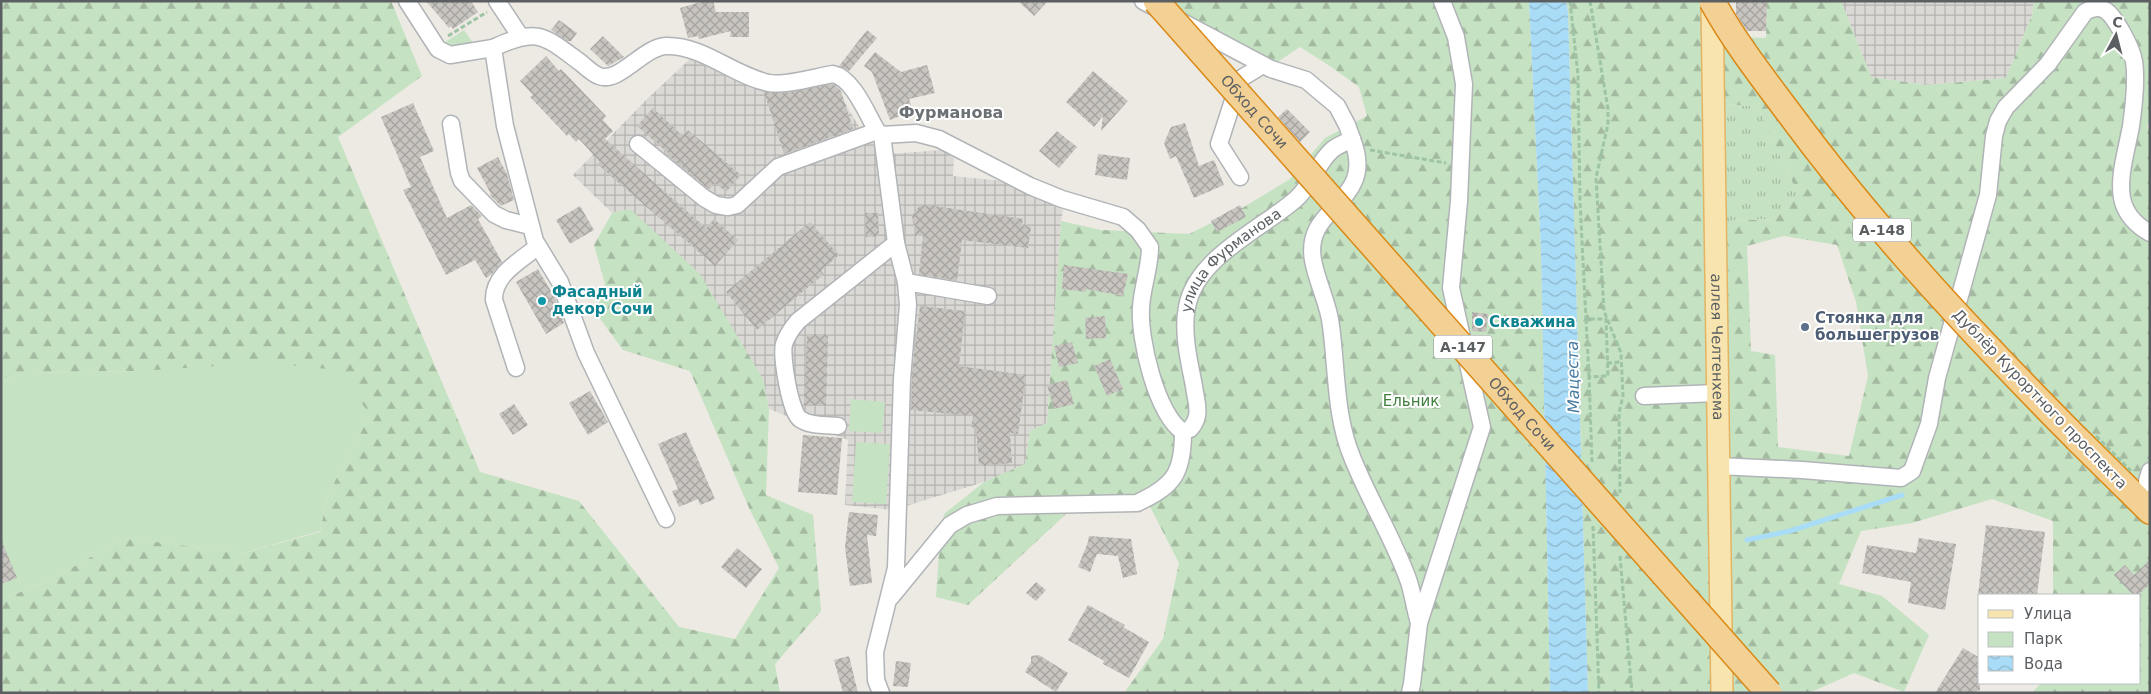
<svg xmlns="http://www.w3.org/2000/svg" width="2151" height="694" font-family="'DejaVu Sans',sans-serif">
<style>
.industrial{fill:url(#industrial-grid)}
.grass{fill:url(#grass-tufts)}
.forest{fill:url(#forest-firs);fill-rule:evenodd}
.green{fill:#c5e2c2}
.water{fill:url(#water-waves)}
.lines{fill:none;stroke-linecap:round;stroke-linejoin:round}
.stream{stroke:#a9dcf7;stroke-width:5}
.building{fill:url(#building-cross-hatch)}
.minor-casing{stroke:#b1b4b7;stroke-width:19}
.major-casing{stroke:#e4b465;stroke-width:24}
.highway-casing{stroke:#da8915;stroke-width:28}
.path{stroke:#9dc4a4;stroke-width:3;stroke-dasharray:5 2.5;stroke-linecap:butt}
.minor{stroke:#fff;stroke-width:16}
.major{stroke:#f7e4ae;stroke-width:21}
.highway{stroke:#f3d194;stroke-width:25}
.highway-bridge-casing{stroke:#da8915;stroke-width:28;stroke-linecap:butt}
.path-bridge{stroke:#9dc4a4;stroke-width:3;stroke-dasharray:5 2.5;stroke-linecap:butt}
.highway-bridge{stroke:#f3d194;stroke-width:25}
.culture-dot{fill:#0f9aa8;stroke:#fff;stroke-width:2}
.service-dot{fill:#5c6f8a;stroke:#fff;stroke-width:2}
.labels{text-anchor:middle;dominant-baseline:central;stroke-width:4;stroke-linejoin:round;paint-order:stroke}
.shield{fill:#fff;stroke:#8c8f91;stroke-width:1}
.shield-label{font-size:14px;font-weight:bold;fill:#5b5f62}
.street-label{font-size:15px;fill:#5b5f62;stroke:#fff}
.culture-label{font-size:15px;font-weight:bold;fill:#0d838f;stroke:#fff;text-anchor:start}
.service-label{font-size:15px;font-weight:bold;fill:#4e5e75;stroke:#fff;text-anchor:start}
.park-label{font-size:15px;fill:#40803d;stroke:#fff}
.neighbourhood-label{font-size:16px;font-weight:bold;fill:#6c7174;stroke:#fff}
.water-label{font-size:16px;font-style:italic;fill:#457a9e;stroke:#fff}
</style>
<defs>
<pattern id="industrial-grid" width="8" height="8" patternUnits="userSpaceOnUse" patternTransform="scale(1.25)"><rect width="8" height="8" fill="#dbd9d5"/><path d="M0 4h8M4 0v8" fill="none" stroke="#b5b3b0"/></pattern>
<pattern id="grass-tufts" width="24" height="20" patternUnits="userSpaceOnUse" patternTransform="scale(1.25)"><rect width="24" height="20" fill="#c5e2c2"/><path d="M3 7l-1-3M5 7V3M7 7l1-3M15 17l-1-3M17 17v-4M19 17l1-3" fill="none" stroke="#a3baa1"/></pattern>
<pattern id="forest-firs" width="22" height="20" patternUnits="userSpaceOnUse" patternTransform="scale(1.25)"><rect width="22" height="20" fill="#c5e2c2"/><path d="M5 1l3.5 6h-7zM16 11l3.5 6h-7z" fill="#a3baa1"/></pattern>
<pattern id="water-waves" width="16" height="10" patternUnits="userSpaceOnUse" patternTransform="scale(1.25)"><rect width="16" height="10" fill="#a9dcf7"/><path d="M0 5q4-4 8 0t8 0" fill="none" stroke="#8db6cb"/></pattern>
<pattern id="building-cross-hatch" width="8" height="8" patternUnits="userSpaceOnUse" patternTransform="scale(1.25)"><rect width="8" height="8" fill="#c8c5c0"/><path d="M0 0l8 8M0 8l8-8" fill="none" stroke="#a5a39f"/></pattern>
</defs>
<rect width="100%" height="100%" fill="#eceae3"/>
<g class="industrial">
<polygon points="1841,1 2034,1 2032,15 2006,78 1926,85 1871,77"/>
<polygon points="691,58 764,90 839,81 842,98 867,140 889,154 942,150 954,158 953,176 1003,181 1063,210 1061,221 1047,423 1030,431 1025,464 984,482 893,510 845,505 848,440 769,409 763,379 630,209 612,213 573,175 647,99"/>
</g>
<polygon class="grass" points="1729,104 1758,107 1798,194 1775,219 1724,221 1714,143"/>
<g class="forest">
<polygon points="1,1 391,1 422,76 338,137 480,472 579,501 679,627 735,639 779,568 749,508 690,371 623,350 596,313 605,284 594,245 612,213 630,209 700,274 763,379 769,409 766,495 813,515 821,611 775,664 780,693 1,693 1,600 51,579 125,538 244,553 320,532 327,496 370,415 137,371 26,373 1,379"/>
<polygon points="1170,1 1529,1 1541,249 1550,693 1124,693 1163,639 1179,563 1146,499 1080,501 968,605 936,597 939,553 944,514 984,482 1025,464 1030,431 1047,423 1061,221 1101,230 1189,234 1244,207 1290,179 1325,138 1367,116 1359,87 1330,66 1300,47 1273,65 1183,15"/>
<path d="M 1566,1 L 1712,1 L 1713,36 L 1766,38 L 1767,1 L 1841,1 L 1871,77 L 1926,85 L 2006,78 L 2032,15 L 2034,1 L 2150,1 L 2150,119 L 2147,128 L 2150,129 L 2150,693 L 2032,693 L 2041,683 L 2140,683 L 2140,595 L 2053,595 L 2053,521 L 1992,499 L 1912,523 L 1861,531 L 1839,584 L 1882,596 L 1929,635 L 1904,692 L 1854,673 L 1809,693 L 1588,693 L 1568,12 ZM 1729,104 L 1758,107 L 1798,194 L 1775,219 L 1724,221 L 1714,143 ZM 1784,236 L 1837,245 L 1856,302 L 1868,376 L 1849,456 L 1778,447 L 1775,355 L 1751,351 L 1747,246 Z"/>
</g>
<g class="green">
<polygon points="464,30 474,44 457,49 444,43"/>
<polygon points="265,363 339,370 370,415 327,496 320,531 244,553 125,538 51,579 1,600 1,379 26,373 137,371"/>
<polygon points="851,399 885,402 882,433 849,431"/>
<polygon points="856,442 890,444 886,504 852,502"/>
</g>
<polygon class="water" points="1529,1 1566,1 1568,12 1588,693 1550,693 1541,249"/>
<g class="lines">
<polyline class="stream" points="1747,540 1790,531 1902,495"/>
</g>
<g class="building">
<polygon points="426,1 471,1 478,12 453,29 451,26 449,28"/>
<polygon points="704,1 713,1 716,12 749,12 749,37 730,37 731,31 699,39 698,36 688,38 680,8"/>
<polygon points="1018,1 1048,1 1034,16"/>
<polygon points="1736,1 1767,1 1766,31 1747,31 1736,14"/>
<polygon points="559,20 577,33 571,41 567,41 551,30"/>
<polygon points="867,30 877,38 849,71 839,66"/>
<polygon points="603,36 624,57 608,66 590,49"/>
<polygon points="875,52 901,72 927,65 935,93 909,99 913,111 890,120 872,72 864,66"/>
<polygon points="546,56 559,71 561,69 606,116 603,120 613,131 605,139 706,228 714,219 738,240 715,266 597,164 600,162 579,139 576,142 569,134 567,136 530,97 533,95 520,81"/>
<polygon points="1093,71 1128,101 1101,131 1103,116 1094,127 1066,102"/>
<polygon points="832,84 841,91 853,129 784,154 764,92 785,93"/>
<polygon points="413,103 434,151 420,157 447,218 471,205 482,216 478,219 502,262 492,274 486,278 475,260 446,275 403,190 411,187 381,117"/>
<polygon points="653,108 683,136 688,130 741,175 726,192 715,183 709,189 667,155 668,153 637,126"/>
<polygon points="1287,109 1310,132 1300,142 1278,117"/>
<polygon points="1185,123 1199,166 1214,160 1224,185 1194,198 1176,156 1170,159 1164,143 1171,127"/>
<polygon points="1057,131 1077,147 1059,168 1039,151"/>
<polygon points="1098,154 1130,158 1127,180 1095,175"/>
<polygon points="498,157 507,174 514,200 501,206 490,195 491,194 477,168"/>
<polygon points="927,205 1023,219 1022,225 1031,227 1028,248 962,240 957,281 919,274 923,236 915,236 916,226 913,223 912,216 919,206"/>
<polygon points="1240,205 1246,217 1217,232 1211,221"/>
<polygon points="580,206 594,230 570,244 556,220"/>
<polygon points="865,213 878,213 879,236 866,237"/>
<polygon points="810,222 839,255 821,271 824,274 757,330 726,292"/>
<polygon points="1064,265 1128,274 1123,296 1086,289 1086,292 1062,289"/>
<polygon points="538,269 555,298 564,323 546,334 516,282"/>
<polygon points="920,306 965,311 959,366 1026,375 1018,434 1010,433 1012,463 979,466 976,428 971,427 973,416 911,410 912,374"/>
<polygon points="1472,312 1488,314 1486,332 1472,331"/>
<polygon points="1105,316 1106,338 1086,339 1085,318"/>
<polygon points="807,334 828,335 826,405 804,405"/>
<polygon points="1072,342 1078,363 1059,367 1054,346"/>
<polygon points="1110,359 1123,389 1107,396 1094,366"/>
<polygon points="1067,380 1074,404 1054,409 1047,385"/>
<polygon points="590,391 608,422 588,435 569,403"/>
<polygon points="514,404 528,425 513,435 499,414"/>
<polygon points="686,432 715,499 700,505 698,499 679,507 672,491 678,489 658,444"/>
<polygon points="803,435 842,438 837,495 798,492"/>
<polygon points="849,512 878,515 876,536 867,535 872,583 850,586 845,547"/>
<polygon points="1986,525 2045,532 2037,595 1978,595"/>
<polygon points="1089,536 1131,539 1137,574 1123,578 1118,556 1097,554 1090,572 1078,567 1088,542"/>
<polygon points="1919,538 1956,544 1945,610 1908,603 1911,582 1862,573 1867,545 1916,553"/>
<polygon points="1,539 17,578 1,584"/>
<polygon points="737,548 762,569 746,588 721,567"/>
<polygon points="2150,560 2150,584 2138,595 2133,595 2114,575 2125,565 2134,575"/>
<polygon points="1036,582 1046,590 1036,601 1026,593"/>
<polygon points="1088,605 1125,625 1123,627 1149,642 1129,678 1103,664 1104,661 1068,640"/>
<polygon points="1963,648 1980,658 1980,690 1973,693 1935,693"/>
<polygon points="1039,655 1068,673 1056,692 1025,672 1031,662 1031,656"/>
<polygon points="849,656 858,693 843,693 834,660"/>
<polygon points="896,661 911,663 908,687 893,686"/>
</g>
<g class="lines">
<g class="minor-casing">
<g id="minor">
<polyline points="407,1 438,49 450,55 493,48"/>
<polyline points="497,1 520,36"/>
<polyline points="1143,1 1271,69 1306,80 1337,106 1347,125 1352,139"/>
<polyline points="451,124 459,173 462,181 494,214 506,220 530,226"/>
<path d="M 882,135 L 916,133 L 939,139 L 1030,186 L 1062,199 L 1123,217 L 1138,230 L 1150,247 C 1150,268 1142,287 1141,308 C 1139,339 1156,413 1183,432"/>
<polyline points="638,144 704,198 716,205 728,207 737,205 778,167 877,131"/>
<polyline points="1240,177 1219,144 1240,79 1263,65"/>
<polyline points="906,282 988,296"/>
<path d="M 516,368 L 494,300 C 493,275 520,261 537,247"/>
<polyline points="1644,396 1717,393"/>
<path d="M 838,426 C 826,425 810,426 800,419 C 790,412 781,356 784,344 C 787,335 792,328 798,321 L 896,243"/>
<path id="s1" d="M 1183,432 L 1190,429 C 1193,426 1196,421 1197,416 C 1199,406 1195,396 1194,386 C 1189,361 1182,332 1187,307 C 1196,257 1262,229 1296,199 C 1311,186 1317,163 1332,150 C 1338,145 1345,143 1352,139 C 1378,204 1303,204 1313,260 C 1317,283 1329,304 1331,326 C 1337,370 1335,416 1352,457 C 1369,500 1394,539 1409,582 C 1413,595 1415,609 1419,623"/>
<path d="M 1718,466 L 1802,470 L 1901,478 L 1912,471 L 1929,424 L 1937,378 L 1988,195 L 1994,136 L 1998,121 L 2006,107 L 2048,64 L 2085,12 C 2105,0 2113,17 2122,32 C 2127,41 2132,51 2134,61 C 2137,81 2134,105 2131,126 C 2127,149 2118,176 2122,198 C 2125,214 2137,226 2150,233"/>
<polyline points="2150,471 2147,481 2150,484"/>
<path d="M 666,519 L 586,353 L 560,282 L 535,241 L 505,126 L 493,48 C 538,27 543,35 581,63 C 586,67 593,74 599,76 C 619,84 643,47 666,46 C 703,45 734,76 769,83 C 786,86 815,77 833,74 C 853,78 867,114 877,131 L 882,135 L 896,243 L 906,282 L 908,305 L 902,379 L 896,568 L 875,652 L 876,680 L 881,693"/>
<path d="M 891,597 L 950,525 L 967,515 L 997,506 L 1137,503 C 1174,486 1183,473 1183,432"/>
<polyline points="1410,693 1412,684 1419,623 1482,427 1451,288 1459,201 1464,84 1456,37 1442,1"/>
</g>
</g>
<g class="major-casing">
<g id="major">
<path id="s2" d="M 1712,1 L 1722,693"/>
</g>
</g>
<g class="highway-casing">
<polyline id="highway" points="2077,439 2150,511"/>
</g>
<g class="path">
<polyline points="1570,1 1578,75 1580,202 1586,319 1606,319 1608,376 1589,377 1592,462"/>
<polyline points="1590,1 1608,109 1608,124 1596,178 1604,311 1621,353 1623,396 1619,413 1620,493"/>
<polyline points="448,36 487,12"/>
<polyline points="1370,150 1446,163"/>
<polyline points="1586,319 1589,377"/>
<polyline points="1607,363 1621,362"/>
<polyline points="1593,526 1599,693"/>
<polyline points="1620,556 1632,693"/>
</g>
<use href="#minor" class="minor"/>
<use href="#major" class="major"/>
<use href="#highway" class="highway"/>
<g class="highway-bridge-casing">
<g id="highway-bridge">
<path id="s3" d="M 1156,1 L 1769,693"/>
<path d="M 1712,1 C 1734,41 1762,77 1789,113 C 1875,230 1975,336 2077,439"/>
</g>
</g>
<polyline class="path-bridge" points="2096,436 2131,471"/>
<use href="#highway-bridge" class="highway-bridge"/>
</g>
<g class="culture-dot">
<circle cx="542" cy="301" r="5"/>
<circle cx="1479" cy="322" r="5"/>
</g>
<circle class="service-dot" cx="1805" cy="327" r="5"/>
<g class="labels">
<g class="shield">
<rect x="1853" y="218.5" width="58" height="23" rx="4"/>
<rect x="1434" y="335.5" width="58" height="23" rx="4"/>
</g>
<g class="shield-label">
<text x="1882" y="230">А-148</text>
<text x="1463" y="347">А-147</text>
</g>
<g class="street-label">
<text stroke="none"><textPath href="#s3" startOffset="148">Обход Сочи</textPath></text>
<text stroke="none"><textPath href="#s1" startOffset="198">улица Фурманова</textPath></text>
<text stroke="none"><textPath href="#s2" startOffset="346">аллея Челтенхема</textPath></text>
<text transform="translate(2040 399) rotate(46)">Дублёр Курортного проспекта</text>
<text stroke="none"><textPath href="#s3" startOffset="552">Обход Сочи</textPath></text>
</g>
<g class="culture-label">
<text x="552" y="292">Фасадный<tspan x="552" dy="17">декор Сочи</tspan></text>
<text x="1489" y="322">Скважина</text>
</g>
<g class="service-label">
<text x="1815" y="318">Стоянка для<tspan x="1815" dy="17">большегрузов</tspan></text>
</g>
<g class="park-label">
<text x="1411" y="401">Ельник</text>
</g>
<g class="neighbourhood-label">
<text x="951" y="112">Фурманова</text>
</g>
<g class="water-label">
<text transform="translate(1573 377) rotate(-91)">Мацеста</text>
</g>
</g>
<rect width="2151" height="694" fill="none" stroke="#5b5f62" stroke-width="5"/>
<rect x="1978" y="594" width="162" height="90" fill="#ffffff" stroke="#bdbfc0"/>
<rect x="1988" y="610" width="25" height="8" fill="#f7e4ae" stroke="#bdbfc0"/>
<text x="2024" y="619" font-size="15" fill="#5b5f62">Улица</text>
<rect x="1988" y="632" width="25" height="15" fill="#c5e2c2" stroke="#bdbfc0"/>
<text x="2024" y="644" font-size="15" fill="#5b5f62">Парк</text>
<rect x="1988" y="656" width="25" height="15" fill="url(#water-waves)" stroke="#bdbfc0"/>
<text x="2024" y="669" font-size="15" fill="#5b5f62">Вода</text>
<g transform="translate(2116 35) rotate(7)" stroke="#ffffff" stroke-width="4" paint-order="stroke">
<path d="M0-4L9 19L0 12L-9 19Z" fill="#5b5f62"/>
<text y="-8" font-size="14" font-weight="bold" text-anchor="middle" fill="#5b5f62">С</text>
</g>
</svg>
